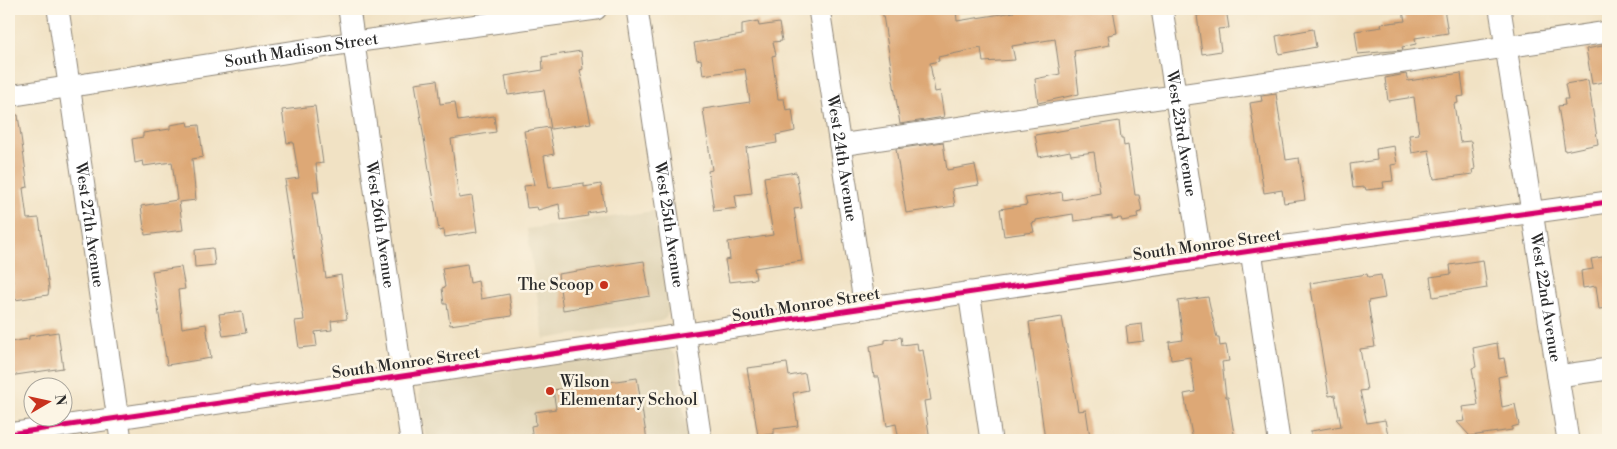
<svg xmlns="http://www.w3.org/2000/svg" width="1617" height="449" font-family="'Libre Bodoni',serif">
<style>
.built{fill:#dfd3b4}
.building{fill:#dda876}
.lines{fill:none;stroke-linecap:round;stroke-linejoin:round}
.minor-casing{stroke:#8e8678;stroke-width:23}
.minor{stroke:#fff;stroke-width:21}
.cycleway-casing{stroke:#fcf5e5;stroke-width:8}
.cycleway{stroke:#d6006c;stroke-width:5}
.poi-dot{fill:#c8321e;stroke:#fcf5e5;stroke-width:2}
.labels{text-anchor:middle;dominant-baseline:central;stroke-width:5;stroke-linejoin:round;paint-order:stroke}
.street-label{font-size:16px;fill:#2b2b2b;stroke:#fcf5e5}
.poi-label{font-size:16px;fill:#2b2b2b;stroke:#fcf5e5;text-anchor:end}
</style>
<rect width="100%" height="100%" fill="#fcf5e5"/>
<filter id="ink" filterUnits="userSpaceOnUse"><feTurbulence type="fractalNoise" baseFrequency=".02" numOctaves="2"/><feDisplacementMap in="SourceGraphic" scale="10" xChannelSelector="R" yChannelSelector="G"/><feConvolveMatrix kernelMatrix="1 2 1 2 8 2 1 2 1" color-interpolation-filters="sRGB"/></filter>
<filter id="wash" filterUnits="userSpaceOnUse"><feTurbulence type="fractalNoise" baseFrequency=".0096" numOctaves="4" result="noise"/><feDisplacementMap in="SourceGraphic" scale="20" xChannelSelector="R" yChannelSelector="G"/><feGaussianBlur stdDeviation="1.12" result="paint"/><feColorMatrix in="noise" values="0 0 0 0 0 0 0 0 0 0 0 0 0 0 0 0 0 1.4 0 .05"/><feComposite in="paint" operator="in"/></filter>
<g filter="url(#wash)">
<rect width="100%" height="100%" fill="#f1e2c4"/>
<g class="built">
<polygon points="654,211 669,308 666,318 661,321 544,339 527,229"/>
<polygon points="668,348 676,356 688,440 426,440 419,395 420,388 427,382"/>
</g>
<g id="blocks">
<g class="building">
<polygon points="882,9 956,9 957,21 1014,12 1013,9 1113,9 1117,33 1108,35 1110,45 1074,51 1079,94 1038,103 1035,79 1060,74 1055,39 1012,46 1015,60 983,62 981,48 938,57 939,61 930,63 935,92 940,91 944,117 900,124"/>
<polygon points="1199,9 1226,9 1229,28 1218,29 1221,51 1202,54 1197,15 1200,15"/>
<polygon points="1409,9 1444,9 1448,33 1415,38 1416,44 1402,47 1403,50 1358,54 1355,31 1382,27 1381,24 1405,21 1403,12 1410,11"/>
<polygon points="758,21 759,26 779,23 782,41 773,42 776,55 772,56 778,99 784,99 786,110 792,109 795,131 776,135 777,143 746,148 752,193 735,195 737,208 714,211 708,171 712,170 703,109 750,102 745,69 703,75 701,59 697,60 694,43 742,35 742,24"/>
<polygon points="1313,29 1316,47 1279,54 1276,36"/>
<polygon points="1608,45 1608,81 1592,84 1586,49"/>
<polygon points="581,51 583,69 580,70 591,123 551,129 544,90 508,95 505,76 543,70 542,57"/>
<polygon points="1461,73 1464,96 1457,97 1458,103 1454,104 1460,142 1471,141 1475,169 1472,170 1473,174 1434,179 1429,150 1412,153 1409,135 1419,134 1414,97 1388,101 1385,78 1406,74 1408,81"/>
<polygon points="437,80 440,104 455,102 458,121 494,116 496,132 451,139 459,198 472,196 477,232 445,237 444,230 439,231 415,83"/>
<polygon points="1588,80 1598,144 1565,151 1558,106 1565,105 1564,99 1568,99 1565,84"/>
<polygon points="1276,94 1286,160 1299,158 1305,200 1284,203 1282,190 1264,193 1250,103 1262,101 1261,96"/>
<polygon points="315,106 323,163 316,164 319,192 313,192 326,278 341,275 347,319 331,321 332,330 315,332 317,346 299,348 295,321 304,320 284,186 286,186 285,180 299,178 293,142 287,143 282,110"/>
<polygon points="9,115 18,115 28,187 23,188 27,219 39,218 49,288 48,295 15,300 9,250"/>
<polygon points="1119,121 1121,139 1123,139 1124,146 1128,145 1135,195 1139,195 1142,212 1137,213 1138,218 1122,221 1121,218 1112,219 1112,216 1074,221 1073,214 1036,220 1036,222 1032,223 1034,232 1004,236 1000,209 1027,205 1025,198 1062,192 1063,200 1100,193 1094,152 1071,155 1070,151 1039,157 1035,135"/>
<polygon points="188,122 189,126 199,125 203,157 192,159 196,200 179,202 183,230 145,235 141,206 177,200 172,162 144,166 143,161 135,163 132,139 143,137 143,133 170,129 170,125"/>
<polygon points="549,127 554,154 544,156 549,188 584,183 584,187 601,184 605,210 587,213 588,216 561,220 559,204 538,210 537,207 527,208 524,186 534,185 524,131"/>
<polygon points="943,142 947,170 975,165 979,185 952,189 955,206 906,213 896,149"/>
<polygon points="1394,146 1397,164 1391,165 1393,181 1383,182 1384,188 1366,190 1365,187 1353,188 1350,164 1377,160 1376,149"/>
<polygon points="796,172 802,208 794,209 802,261 754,268 756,279 729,282 725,260 730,259 728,242 773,235 764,177"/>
<polygon points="213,248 215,265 195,267 194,250"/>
<polygon points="1608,256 1608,308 1599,309 1596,286 1583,288 1581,271 1593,269 1591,259"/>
<polygon points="1483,260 1487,288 1433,297 1430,277 1451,274 1450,265"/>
<polygon points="644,261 650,296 563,310 558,274"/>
<polygon points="467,264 470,283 478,281 481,299 509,294 512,316 450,325 447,304 444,304 442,288 445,287 442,268"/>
<polygon points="181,267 185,289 178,290 182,328 206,324 211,358 167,365 152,271"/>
<polygon points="1367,274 1368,277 1381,275 1385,298 1368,301 1375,347 1360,349 1367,390 1360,391 1367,423 1385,420 1389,440 1311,440 1311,431 1341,426 1335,395 1329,396 1310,283"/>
<polygon points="1208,297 1217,338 1219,338 1220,346 1226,345 1229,361 1222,362 1226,397 1228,397 1235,440 1193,440 1184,394 1195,392 1190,357 1171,360 1169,342 1183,340 1178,301"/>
<polygon points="242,311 246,333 223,336 219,314"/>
<polygon points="1062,317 1078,411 1086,410 1090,437 1068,440 1045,440 1029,322"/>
<polygon points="1142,324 1144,341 1128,343 1126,326"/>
<polygon points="58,332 63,368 9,376 9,342 29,339 29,336"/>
<polygon points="901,337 902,345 917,343 918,351 923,350 931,400 924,401 930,440 899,440 896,424 887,426 879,377 874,377 870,346 885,343 885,340"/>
<polygon points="1497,343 1499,359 1504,358 1507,375 1498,377 1502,407 1515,404 1519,425 1512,427 1512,430 1470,436 1457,422 1465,421 1462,407 1478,405 1472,368 1476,367 1473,348"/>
<polygon points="787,363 789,376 805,373 808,390 793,393 798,426 774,429 774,434 758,436 747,368"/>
<polygon points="637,378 647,440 533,440 531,426 536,425 535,412 556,409 553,390"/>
</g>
</g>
</g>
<g filter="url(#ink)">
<use href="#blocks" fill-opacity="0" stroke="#8e8678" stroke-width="1"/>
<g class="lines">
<g class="minor-casing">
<g id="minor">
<path id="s1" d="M 58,9 L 121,440"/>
<path id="s2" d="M 349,9 L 411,440"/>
<path id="s3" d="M 637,9 L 701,440"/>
<path id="s4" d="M 819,9 L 865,308"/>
<path id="s5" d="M 1162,9 L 1201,259"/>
<path id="s6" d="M 1500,9 L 1568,440"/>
<path id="s7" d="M 9,96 L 354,42 L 596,9"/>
<polyline points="840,145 1608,32"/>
<polyline points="1251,251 1279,440"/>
<polyline points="969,292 991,440"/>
<polyline points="1558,376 1608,369"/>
<polyline points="9,434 1251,251 1608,202"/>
</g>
</g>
<use href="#minor" class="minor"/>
<g class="cycleway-casing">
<polyline id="cycleway" points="9,434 1251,251 1608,202"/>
</g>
<use href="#cycleway" class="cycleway"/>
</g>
</g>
<g class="poi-dot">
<circle cx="604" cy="285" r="5"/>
<circle cx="550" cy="391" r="5"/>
</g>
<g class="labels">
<g class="street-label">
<text stroke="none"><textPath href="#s7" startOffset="296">South Madison Street</textPath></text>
<text stroke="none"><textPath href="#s5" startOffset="126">West 23rd Avenue</textPath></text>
<text stroke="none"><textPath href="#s4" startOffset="151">West 24th Avenue</textPath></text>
<text stroke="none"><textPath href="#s1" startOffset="218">West 27th Avenue</textPath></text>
<text stroke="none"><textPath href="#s2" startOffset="218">West 26th Avenue</textPath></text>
<text stroke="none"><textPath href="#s3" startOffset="218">West 25th Avenue</textPath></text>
<text transform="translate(1207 245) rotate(-8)">South Monroe Street</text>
<text stroke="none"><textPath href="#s6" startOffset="292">West 22nd Avenue</textPath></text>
<text transform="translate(806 305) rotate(-9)">South Monroe Street</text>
<text transform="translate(406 363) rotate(-8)">South Monroe Street</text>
</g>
<g class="poi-label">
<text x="594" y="285">The Scoop</text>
<text x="560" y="382" text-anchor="start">Wilson<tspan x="560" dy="18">Elementary School</tspan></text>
</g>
</g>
<rect width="1617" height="449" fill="none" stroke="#fcf5e5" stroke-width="30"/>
<g transform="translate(48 402) rotate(81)"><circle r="24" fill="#fcf5e5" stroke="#a8a49b"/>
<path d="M0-4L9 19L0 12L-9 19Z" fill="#c8321e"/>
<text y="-8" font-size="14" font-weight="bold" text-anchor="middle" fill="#2b2b2b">N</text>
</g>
</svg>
